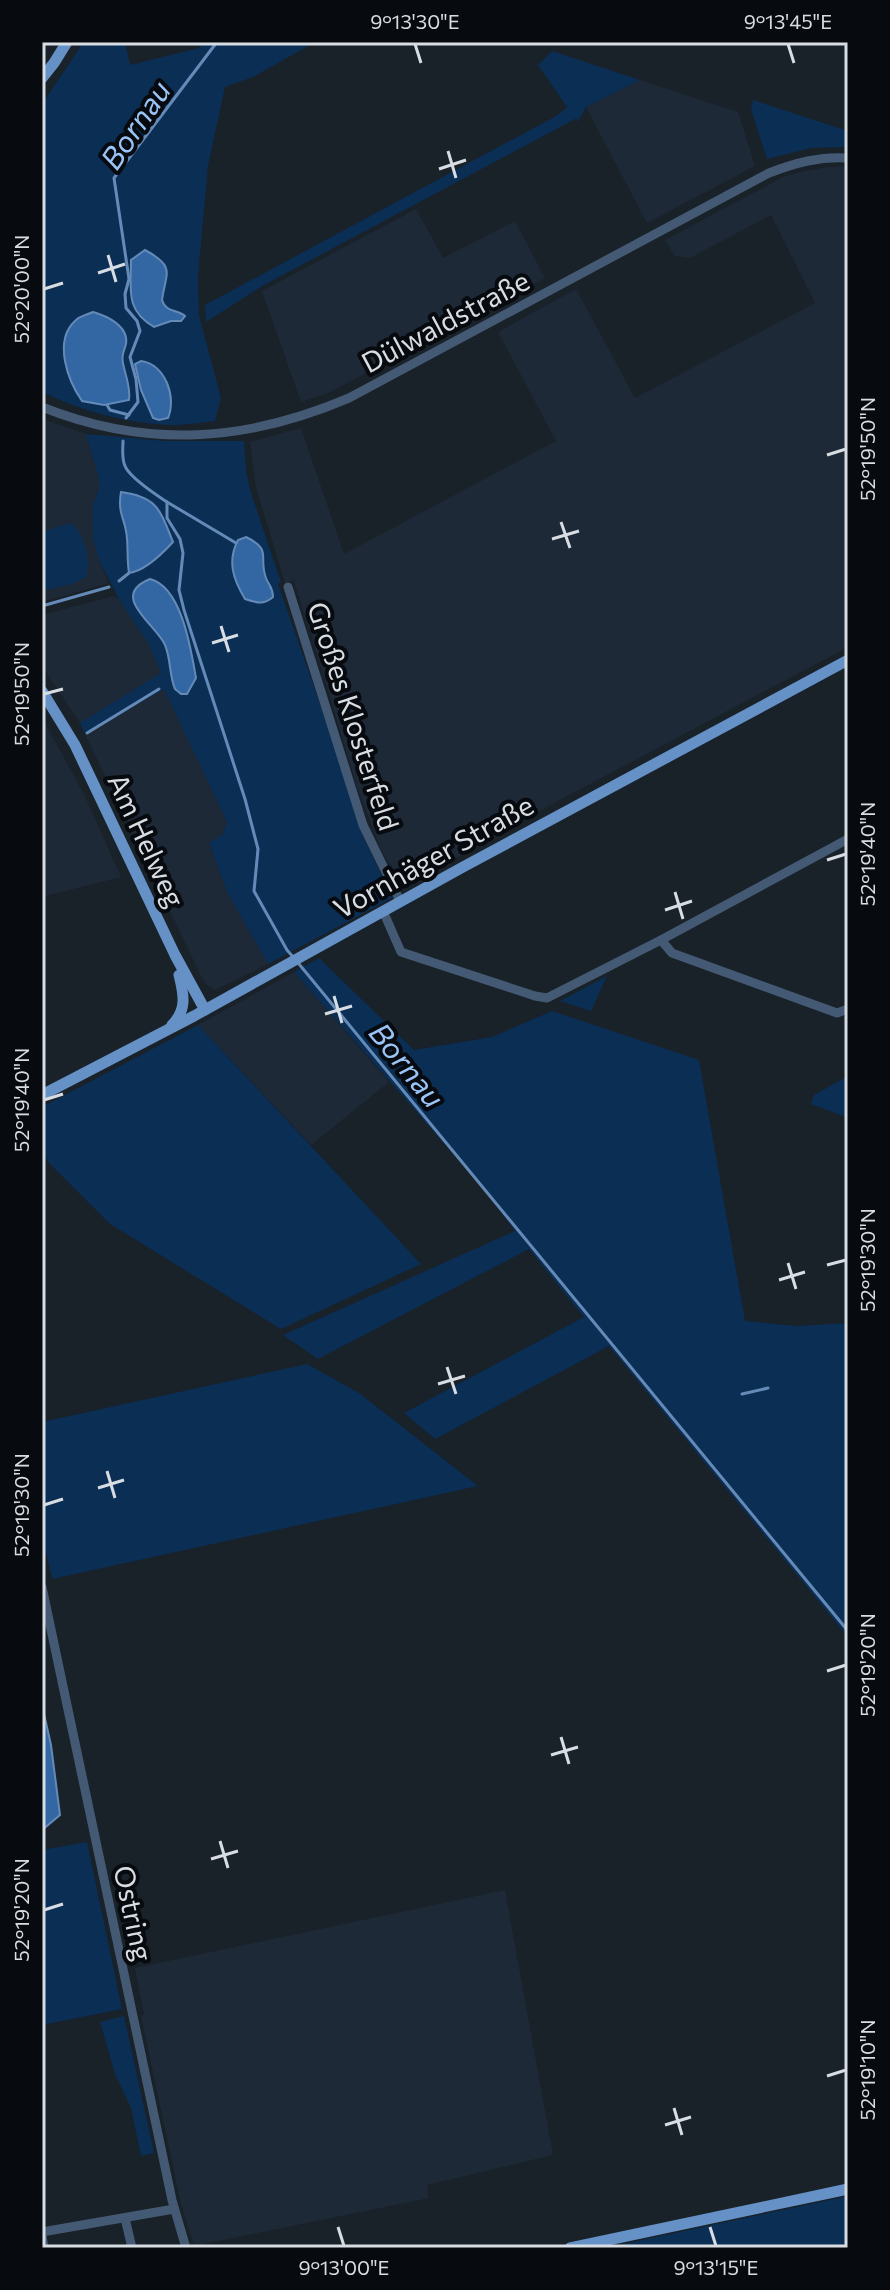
<svg xmlns="http://www.w3.org/2000/svg" width="890" height="2290" font-family="Commissioner,sans-serif">
<style>
.built{fill:#1e2937}
.green{fill:#0b2e55}
.water{fill:#3367a4;stroke:#648ab7;stroke-width:2}
.lines{fill:none;stroke-linecap:round;stroke-linejoin:round}
.stream{stroke:#648ab7;stroke-width:3}
.minor{stroke:#445973;stroke-width:9}
.major{stroke:#6591c7;stroke-width:11}
.ticks{fill:none;stroke:#d8dde3;stroke-width:3}
.labels{text-anchor:middle;dominant-baseline:central;stroke-width:8;stroke-linejoin:round;paint-order:stroke}
.street-label{font-size:28px;fill:#d8dde3;stroke:#070a0e}
.water-label{font-size:30px;font-style:italic;fill:#9ac4f7;stroke:#070a0e}
.neatline{fill:none;stroke:#d8dde3;stroke-width:3}
.ticks-label{font-size:20px;text-anchor:middle;fill:#d8dde3}
</style>
<rect width="100%" height="100%" fill="#192129"/>
<g class="built">
<polygon points="640,80 738,112 755,166 647,223 586,107"/>
<polygon points="848,166 848,647 556,802 411,883 400,881 381,850 356,784 323,673 295,585 295,580 285,583 256,488 250,442 301,428 344,554 556,441 498,332 576,289 635,398 815,303 771,215 690,258 675,256 665,240 783,177 804,171 829,167"/>
<polygon points="416,209 443,258 515,221 545,278 328,393 301,402 262,291"/>
<polygon points="42,419 86,434 99,478 99,488 93,504 99,560 109,583 42,602"/>
<polygon points="114,596 119,599 150,645 162,673 80,723 42,666 42,615"/>
<polygon points="164,688 227,822 223,834 209,843 228,894 268,964 215,990 206,984 200,974 85,734"/>
<polygon points="42,718 84,794 121,877 42,897"/>
<polygon points="294,972 389,1082 311,1145 198,1025"/>
<polygon points="505,1890 553,2155 427,2185 429,2198 194,2246 181,2204 141,2016 144,2014 135,1968"/>
</g>
<g class="green">
<path d="M 81,42 L 125,42 L 130,65 L 199,48 L 202,42 L 309,42 L 310,45 L 253,77 L 225,87 L 208,166 L 198,276 L 199,315 L 221,398 L 215,421 C 200,423 185,425 170,425 C 126,423 81,411 42,392 L 42,104 L 79,49 Z"/>
<polygon points="552,51 640,80 586,107 577,123 577,118 264,285 206,322 205,305 558,115 567,107 538,65"/>
<polygon points="753,100 848,131 848,147 811,148 767,159 751,109"/>
<polygon points="86,434 165,441 244,441 246,471 251,493 281,582 278,584 333,741 362,833 392,898 268,964 228,894 209,843 223,834 227,822 164,689 85,734 80,723 161,673 150,646 119,599 99,560 93,538 93,504 99,489 99,478"/>
<path d="M 70,523 C 84,531 92,562 86,577 L 75,583 L 42,591 L 42,532 Z"/>
<polygon points="319,958 414,1050 492,1037 552,1011 699,1060 745,1321 797,1326 848,1323 848,1637 609,1346 435,1439 404,1413 584,1317 529,1249 318,1359 283,1335 515,1231 485,1190 294,972"/>
<polygon points="607,976 591,1011 560,1001"/>
<polygon points="198,1025 421,1264 281,1329 110,1224 50,1164 42,1153 42,1107"/>
<polygon points="848,1076 848,1118 811,1104 814,1095"/>
<polygon points="307,1364 359,1393 478,1486 52,1579 42,1535 42,1422"/>
<polygon points="87,1842 122,2009 42,2025 42,1850"/>
<polygon points="124,2016 154,2153 141,2156 131,2108 115,2074 100,2022"/>
<polygon points="848,2196 848,2248 604,2248"/>
</g>
<g class="water">
<path d="M 145,250 C 176,267 166,272 162,300 C 166,313 177,309 185,316 L 181,321 L 171,321 L 154,327 C 125,310 131,290 131,260 Z"/>
<path d="M 93,312 C 107,316 129,326 126,344 C 124,352 121,355 123,363 C 125,375 131,387 129,400 L 104,405 L 82,401 C 68,381 53,341 75,321 C 79,316 87,315 93,312 Z"/>
<path d="M 141,361 C 165,364 177,397 168,418 L 159,420 L 153,418 L 141,390 L 135,364 Z"/>
<path d="M 121,492 C 158,497 160,510 173,542 C 162,554 145,571 129,573 C 127,561 128,550 127,539 C 126,519 117,515 121,492 Z"/>
<path d="M 246,537 C 273,550 258,557 266,578 C 269,586 273,587 273,597 C 264,605 257,603 245,599 C 233,579 227,561 238,540 Z"/>
<path d="M 150,579 C 182,587 191,650 196,678 L 187,694 L 181,694 L 175,689 C 169,675 171,659 165,645 C 156,624 108,596 150,579 Z"/>
<polygon points="42,1705 51,1745 60,1815 42,1830"/>
</g>
<g class="lines">
<g class="stream">
<polyline points="107,405 110,410 129,415"/>
<polyline points="126,418 138,402 136,379 130,357 140,331 137,321 126,308 125,294 129,279 114,178 217,42"/>
<path d="M 123,441 C 123,449 121,460 126,468 C 133,480 155,494 167,502 L 167,518 L 180,539 L 183,553 L 179,590 L 184,610 L 245,799 L 258,849 L 254,891 L 287,950 L 294,958"/>
<polyline points="167,502 236,543"/>
<polyline points="119,581 129,573"/>
<polyline points="42,606 109,587"/>
<polyline points="87,733 159,689"/>
<polyline points="299,964 848,1631"/>
<polyline points="742,1394 768,1388"/>
</g>
<g class="minor">
<path d="M 42,407 C 147,449 246,442 349,398 L 769,173 C 795,163 820,156 848,158"/>
<polyline points="288,587 363,825 400,901"/>
<polyline points="383,911 401,952 535,996 547,998 661,940 848,839"/>
<polyline points="661,940 672,953 837,1013 848,1009"/>
<polyline points="42,1587 172,2200 186,2248"/>
<polyline points="125,2218 132,2248"/>
<polyline points="42,2232 174,2209"/>
<polyline points="42,2235 44,2248"/>
</g>
<g class="major">
<polyline points="42,78 54,63 67,42"/>
<polyline points="42,691 75,745 175,955 205,1010"/>
<path d="M 172,1025 C 187,1010 184,995 179,975"/>
<polyline points="42,1095 194,1016 463,867 848,660"/>
<polyline points="570,2248 848,2189"/>
</g>
</g>
<path class="ticks" d="M 415,44 L 421,63M 788,44 L 794,63M 448,151 L 456,178M 439,169 L 466,160M 108,255 L 116,282M 98,273 L 125,264M 44,289 L 63,283M 827,455 L 846,449M 561,522 L 570,548M 552,539 L 579,531M 221,626 L 229,652M 212,643 L 238,635M 44,694 L 63,689M 827,860 L 846,854M 675,892 L 683,919M 665,910 L 692,901M 334,996 L 342,1023M 325,1014 L 352,1006M 44,1100 L 63,1094M 788,1263 L 796,1289M 827,1265 L 846,1260M 779,1280 L 805,1272M 447,1367 L 456,1394M 438,1384 L 465,1376M 107,1471 L 115,1498M 98,1488 L 124,1480M 44,1505 L 63,1499M 827,1671 L 846,1665M 561,1737 L 569,1764M 551,1755 L 578,1747M 220,1841 L 228,1868M 211,1859 L 238,1851M 44,1910 L 63,1904M 827,2076 L 846,2070M 674,2108 L 682,2135M 665,2125 L 691,2117M 338,2227 L 344,2246M 710,2227 L 716,2246"/>
<g class="labels">
<g class="street-label">
<text transform="translate(445 321) rotate(-28)">Dülwaldstraße</text>
<text transform="translate(354 716) rotate(72)">Großes Klosterfeld</text>
<text transform="translate(147 840) rotate(65)">Am Helweg</text>
<text transform="translate(433 856) rotate(-29)">Vornhäger Straße</text>
<text transform="translate(134 1913) rotate(78)">Ostring</text>
</g>
<g class="water-label">
<text transform="translate(134 124) rotate(-56)">Bornau</text>
<text transform="translate(408 1064) rotate(51)">Bornau</text>
</g>
</g>
<rect width="890" height="2290" fill="none" stroke="#070a0e" stroke-width="88"/>
<rect x="44" y="44" width="802" height="2202" class="neatline"/>
<g class="ticks-label">
<text x="415" y="29">9°13'30"E</text>
<text x="788" y="29">9°13'45"E</text>
<text transform="translate(22 289) rotate(-90)" y="7">52°20'00"N</text>
<text transform="translate(868 449) rotate(-90)" y="7">52°19'50"N</text>
<text transform="translate(22 694) rotate(-90)" y="7">52°19'50"N</text>
<text transform="translate(868 854) rotate(-90)" y="7">52°19'40"N</text>
<text transform="translate(22 1100) rotate(-90)" y="7">52°19'40"N</text>
<text transform="translate(868 1260) rotate(-90)" y="7">52°19'30"N</text>
<text transform="translate(22 1505) rotate(-90)" y="7">52°19'30"N</text>
<text transform="translate(868 1665) rotate(-90)" y="7">52°19'20"N</text>
<text transform="translate(22 1910) rotate(-90)" y="7">52°19'20"N</text>
<text transform="translate(868 2070) rotate(-90)" y="7">52°19'10"N</text>
<text x="344" y="2275">9°13'00"E</text>
<text x="716" y="2275">9°13'15"E</text>
</g>
</svg>
